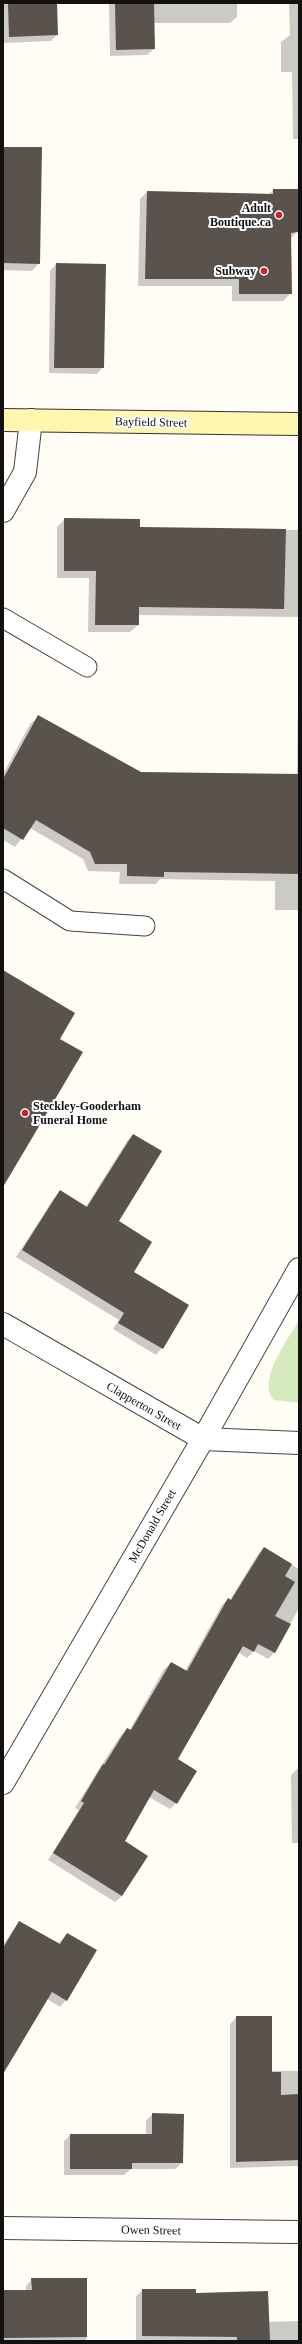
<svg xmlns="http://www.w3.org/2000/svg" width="302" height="2344" font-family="'Times New Roman',serif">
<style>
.green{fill:#d5ebbd}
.shadow{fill:#0003}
.building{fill:#5a524d}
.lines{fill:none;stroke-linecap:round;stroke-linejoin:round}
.lane-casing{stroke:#444;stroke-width:21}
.street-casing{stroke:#444;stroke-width:24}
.secondary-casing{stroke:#333;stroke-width:24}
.lane{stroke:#fff;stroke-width:19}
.street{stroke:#fff;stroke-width:22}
.secondary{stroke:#fff6b0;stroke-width:22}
.poi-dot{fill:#c4262e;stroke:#fff;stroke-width:1.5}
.labels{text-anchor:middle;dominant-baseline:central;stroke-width:4;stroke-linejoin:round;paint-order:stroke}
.poi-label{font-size:12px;font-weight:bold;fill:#111;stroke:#fff;text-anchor:end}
.street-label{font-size:12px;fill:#111;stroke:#fff}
</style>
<rect width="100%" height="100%" fill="#fffdf5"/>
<path class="green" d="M 299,1320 L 299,1403 L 274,1400 C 256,1381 289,1338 299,1320 Z"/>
<g class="shadow">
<polygon points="3,3 56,3 57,35 51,41 3,43"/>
<polygon points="109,3 237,3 237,17 230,23 153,23 154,49 147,55 110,56"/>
<polygon points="289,3 299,3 299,139 293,139 292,72 281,72 281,42 290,35"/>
<polygon points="3,148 39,263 32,271 3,270"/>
<polygon points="273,190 297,232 290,239 291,293 283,301 232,301 232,286 138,286 140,199 147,192 268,195"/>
<polygon points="56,264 103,367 97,374 49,373 50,271"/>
<polygon points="65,519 139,528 299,530 299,910 275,910 275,881 160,879 156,884 119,884 120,872 88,871 83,859 30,828 15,847 3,840 3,774 30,724 38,717 140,773 297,774 299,617 138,615 138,625 130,632 88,632 89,578 57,578 57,527"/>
<polygon points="133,1135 117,1222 132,1272 188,1306 162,1348 156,1355 113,1329 119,1320 16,1257 54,1198 60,1192 85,1208 127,1141"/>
<polygon points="264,1548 299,1569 299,1608 274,1653 268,1659 254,1651 247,1658 238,1652 176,1759 176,1803 170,1809 149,1797 123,1842 146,1856 122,1896 115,1902 48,1860 79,1810 75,1808 97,1772 121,1735 127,1729 129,1731 164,1669 171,1663 185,1671 222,1605 228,1599 230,1600 258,1554"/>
<polygon points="298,1768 299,1768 299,1850 299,1843 292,1843 291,1775"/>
<polygon points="19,1922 58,1944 67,1934 66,2000 60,2007 47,1999 3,2060 3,1945"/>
<polygon points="237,2017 271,2071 299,2071 299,2166 230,2168 230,2024"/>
<polygon points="153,2114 182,2163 175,2169 131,2169 124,2175 64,2175 64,2141 70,2135 146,2135 146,2120"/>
<polygon points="32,2279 86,2279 86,2341 3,2341 3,2291 26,2291 26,2286"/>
<polygon points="143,2290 195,2294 268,2322 299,2321 299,2341 136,2341 136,2296"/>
</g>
<g class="building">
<polygon points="8,3 57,3 58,35 9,37"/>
<polygon points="115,3 154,3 155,49 116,50"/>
<polygon points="3,147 42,147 40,264 3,263"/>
<polygon points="273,189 298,189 298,232 291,233 292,294 239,294 239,279 145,279 147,191 273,194"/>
<polygon points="56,263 106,264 104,368 54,368"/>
<polygon points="64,518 140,519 140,527 286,529 284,609 139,607 139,625 95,625 96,571 64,571"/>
<polygon points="38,715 141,772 299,774 299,874 164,872 164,877 127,876 127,864 95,864 90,852 36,820 23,840 3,828 3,779"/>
<polygon points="3,970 75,1013 60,1039 83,1052 3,1187"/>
<polygon points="133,1134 162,1151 119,1221 152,1242 134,1272 189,1305 163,1349 118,1323 124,1313 22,1250 60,1190 87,1207"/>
<polygon points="264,1547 292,1564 285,1576 295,1582 275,1616 291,1624 275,1653 258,1644 254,1652 243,1646 178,1759 197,1771 177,1804 154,1790 125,1841 148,1856 122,1896 53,1853 84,1803 81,1801 103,1764 104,1765 127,1728 131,1730 171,1662 187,1671 228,1598 231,1600"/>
<polygon points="19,1921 60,1944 67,1933 97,1950 67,2001 52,1992 3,2074 3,1948"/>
<polygon points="236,2016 272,2016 272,2072 281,2072 281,2095 299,2094 299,2160 236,2162"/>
<polygon points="152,2113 184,2114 183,2163 132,2163 132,2169 70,2169 70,2134 152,2134"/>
<polygon points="31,2278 87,2278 87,2337 3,2338 3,2290 32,2290"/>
<polygon points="142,2289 196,2289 196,2293 268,2291 270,2341 237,2341 237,2337 142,2336"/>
</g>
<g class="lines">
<g class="lane-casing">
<g id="lane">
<polyline points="3,618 87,667"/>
<polyline points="3,879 70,921 145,926"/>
</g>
</g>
<g class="street-casing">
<g id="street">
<polyline points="3,511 25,472 31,420"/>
<polyline points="3,1324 203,1439 299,1443"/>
<polyline points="3,1783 203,1439 299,1269"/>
<polyline points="3,2228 299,2232"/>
</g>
</g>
<g class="secondary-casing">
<polyline id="secondary" points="3,420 299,424"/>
</g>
<use href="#lane" class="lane"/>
<use href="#street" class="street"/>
<use href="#secondary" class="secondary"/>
</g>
<g class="poi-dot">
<circle cx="279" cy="215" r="4"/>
<circle cx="264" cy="271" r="4"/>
<circle cx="25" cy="1113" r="4"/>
</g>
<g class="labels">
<g class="poi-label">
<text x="271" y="208">Adult<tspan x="271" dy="14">Boutique.ca</tspan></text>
<text x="256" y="271">Subway</text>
<text x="33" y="1106" text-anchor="start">Steckley-Gooderham<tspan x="33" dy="14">Funeral Home</tspan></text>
</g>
<g class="street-label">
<text transform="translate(151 422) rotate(1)">Bayfield Street</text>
<text transform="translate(144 1406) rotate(30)">Clapperton Street</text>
<text transform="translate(152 1526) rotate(-60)">McDonald Street</text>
<text transform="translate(151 2230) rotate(1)">Owen Street</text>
</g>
</g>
<rect width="302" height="2344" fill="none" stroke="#111111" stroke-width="8"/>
</svg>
